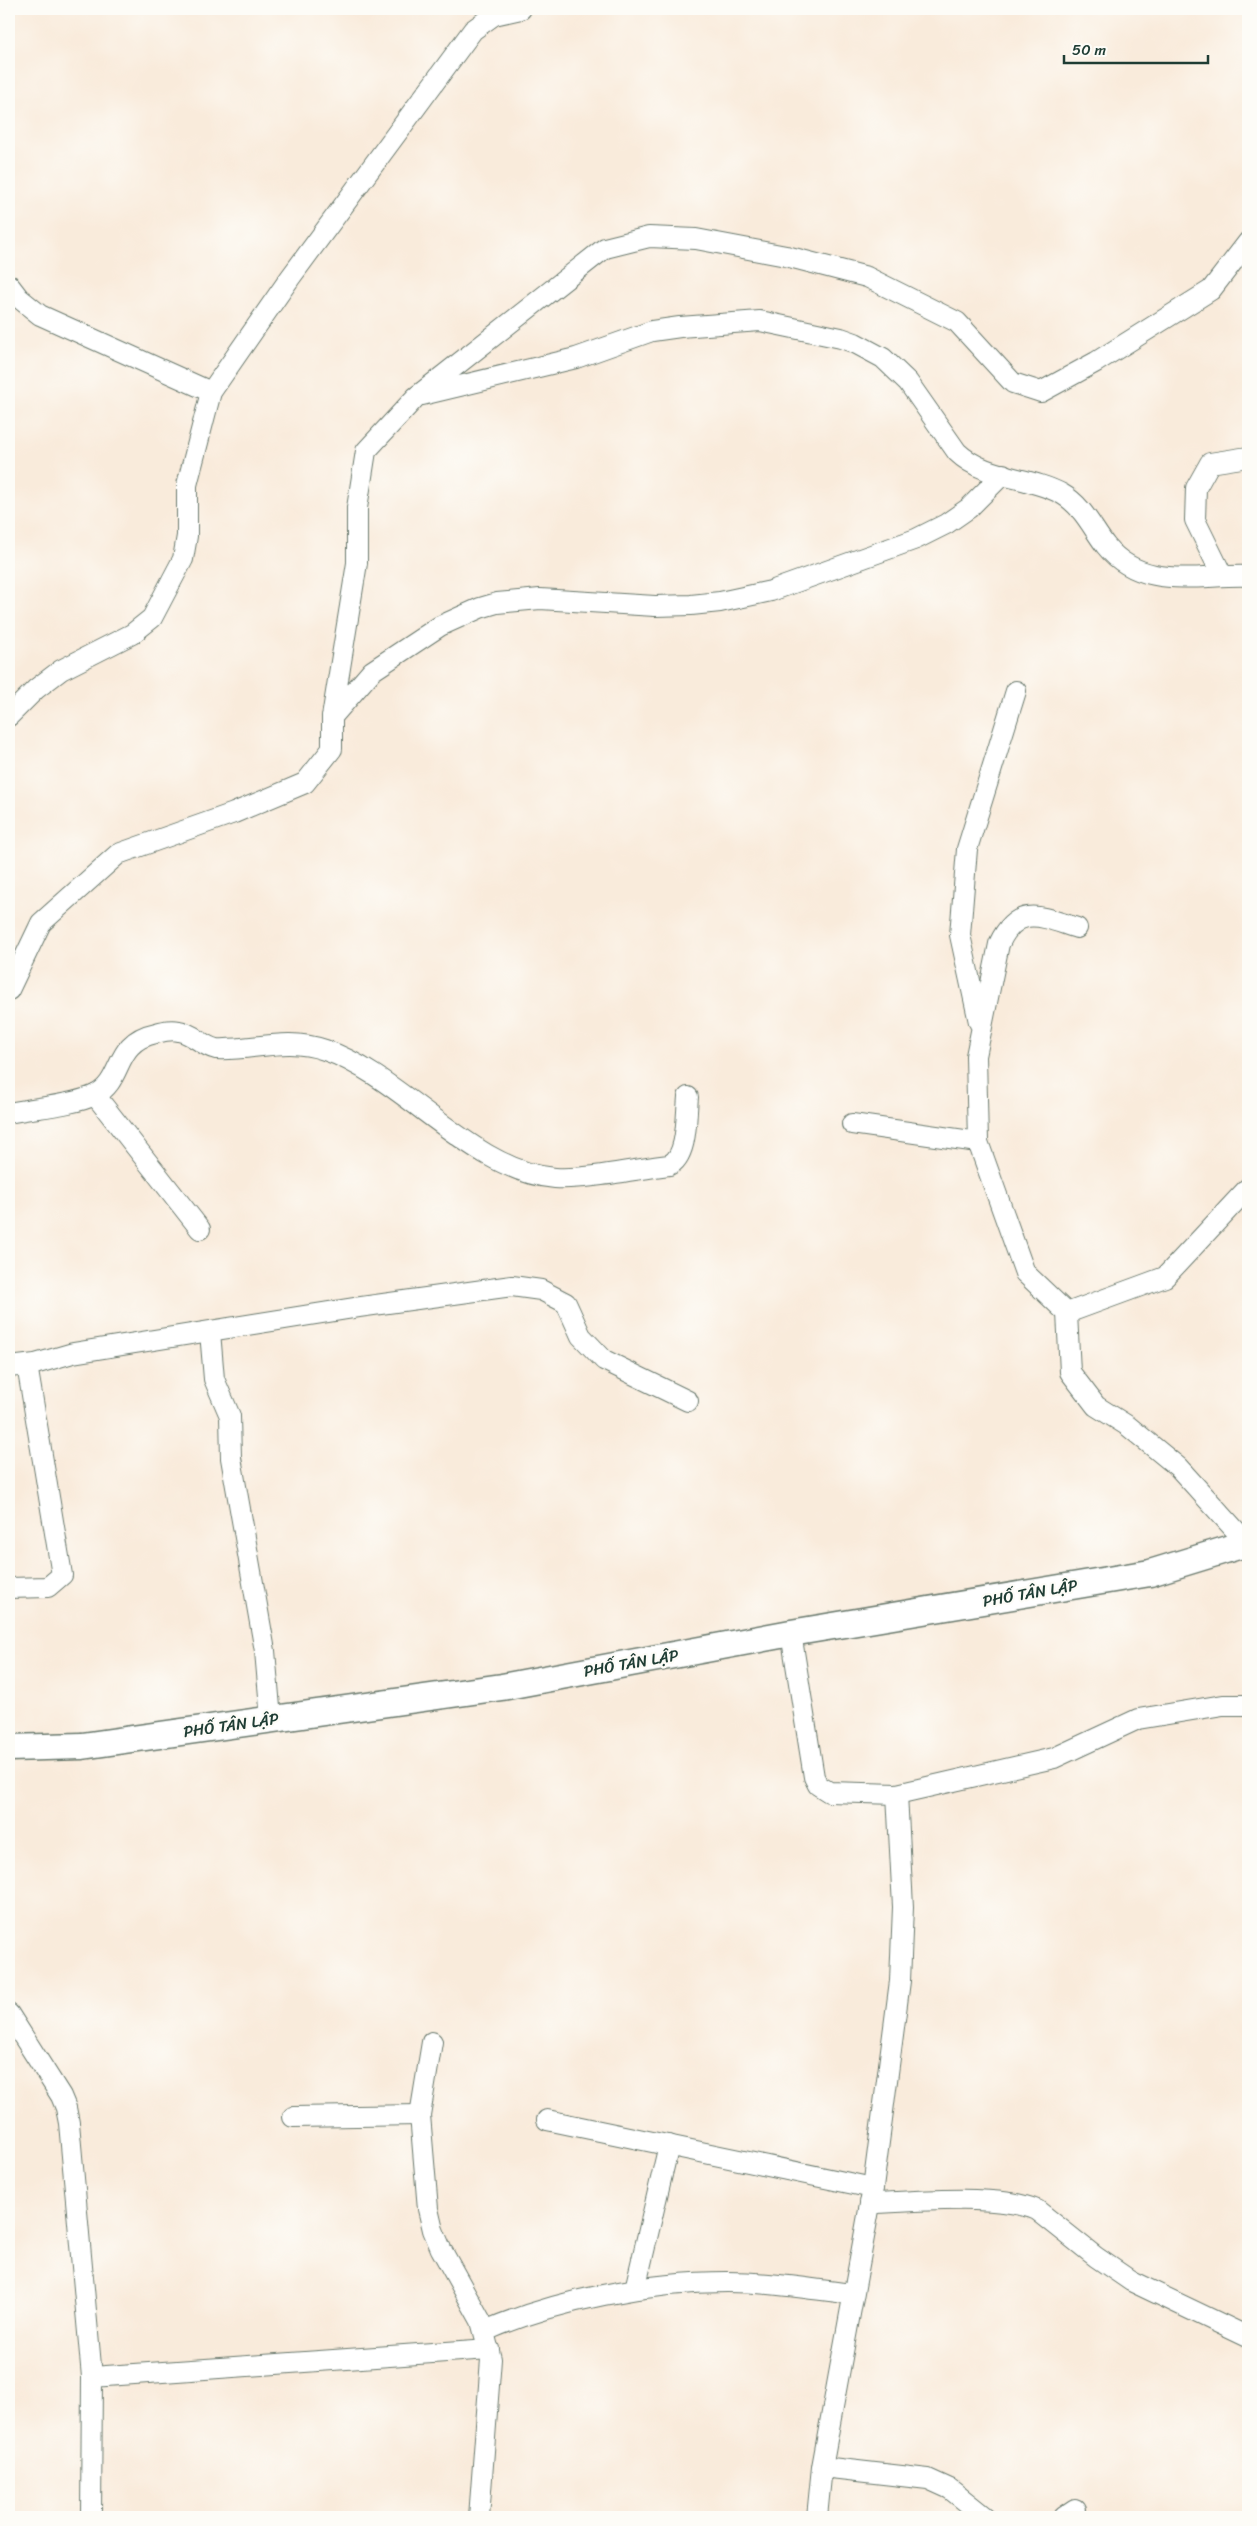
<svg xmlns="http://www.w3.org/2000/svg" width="1257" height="2526" font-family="Sriracha,sans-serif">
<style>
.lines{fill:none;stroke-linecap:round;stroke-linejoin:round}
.minor-casing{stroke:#6b7a6e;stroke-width:22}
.major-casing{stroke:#6b7a6e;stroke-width:29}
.minor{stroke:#fff;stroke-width:20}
.major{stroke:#fff;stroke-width:26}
.labels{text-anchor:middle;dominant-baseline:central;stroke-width:4.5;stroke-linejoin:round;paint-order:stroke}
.street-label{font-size:16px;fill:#1f3d34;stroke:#fdfcf7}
</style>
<rect width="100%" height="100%" fill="#fdfcf7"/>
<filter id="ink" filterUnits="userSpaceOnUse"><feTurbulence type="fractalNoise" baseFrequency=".02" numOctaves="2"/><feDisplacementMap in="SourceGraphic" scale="10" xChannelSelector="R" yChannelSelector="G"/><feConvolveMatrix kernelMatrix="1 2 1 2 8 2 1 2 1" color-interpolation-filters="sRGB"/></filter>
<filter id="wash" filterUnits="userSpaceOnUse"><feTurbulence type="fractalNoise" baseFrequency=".0096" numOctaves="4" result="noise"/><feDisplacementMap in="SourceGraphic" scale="20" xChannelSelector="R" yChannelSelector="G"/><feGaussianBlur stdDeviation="1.12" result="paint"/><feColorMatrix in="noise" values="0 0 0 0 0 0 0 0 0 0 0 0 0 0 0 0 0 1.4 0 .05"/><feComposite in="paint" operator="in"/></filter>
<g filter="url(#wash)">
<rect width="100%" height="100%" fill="#f9ebdb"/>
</g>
<g filter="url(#ink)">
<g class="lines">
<g class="minor-casing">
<g id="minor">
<polyline points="9,285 19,298 40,315 211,392"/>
<path d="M 422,395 L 576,358 L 652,331 L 680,327 L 760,321 L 841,338 L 855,343 L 883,358 L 908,382 L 957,452 C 985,479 1029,476 1062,494 C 1083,506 1092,528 1106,546 C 1142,591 1199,574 1248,576"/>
<polyline points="1222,575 1195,520 1196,488 1210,463 1248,457"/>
<polyline points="9,716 36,689 61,670 132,634 152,618 183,559 187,536 187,485 211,392 290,278 473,30 494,15 521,9"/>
<polyline points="332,717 372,671 440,626 480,608 497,603 540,599 655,606 691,605 720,602 771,591 916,539 946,524 969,508 1003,474"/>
<path d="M 1077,928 C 1042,917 1018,903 999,944 L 976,1056 L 978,1142 L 1025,1273 L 1067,1313 L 1070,1372 L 1096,1406 L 1128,1426 L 1178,1467 L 1247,1543"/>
<polyline points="9,990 41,923 118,854 234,813 305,783 332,749 332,717 357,563 357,508 366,451 416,397 605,248 649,237 696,239 786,256 867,277 957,322 1013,383 1041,392 1096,362 1211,290 1248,242"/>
<polyline points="979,1022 960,935 967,849 1016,691"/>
<polyline points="95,1095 200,1229"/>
<path d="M 9,1113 C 32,1108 74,1105 95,1095 C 125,1080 112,1042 156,1033 C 164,1031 171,1029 179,1031 C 193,1033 202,1046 216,1049 C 254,1051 285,1036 325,1050 C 402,1076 473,1172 555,1178 C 587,1180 636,1169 669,1165 C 688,1157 686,1116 688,1097"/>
<polyline points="852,1124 978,1142"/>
<polyline points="1067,1313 1165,1277 1248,1188"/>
<polyline points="210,1332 214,1379 230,1416 231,1458 265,1651 271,1719"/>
<polyline points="9,1367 35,1364 73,1353 360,1307 512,1286 541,1290 566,1303 581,1336 604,1360 688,1401"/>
<polyline points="9,1588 48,1587 62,1575 27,1365"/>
<polyline points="791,1633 814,1777 818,1785 829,1792 897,1794 1054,1758 1138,1719 1223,1705 1248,1705"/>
<polyline points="9,2014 61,2096 66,2108 69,2123 92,2377 91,2517"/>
<polyline points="432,2042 420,2115 428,2209 433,2230 441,2249 481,2321 491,2359 479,2517"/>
<polyline points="293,2117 420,2115"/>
<polyline points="547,2120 873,2188"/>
<path d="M 870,2203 C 915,2202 998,2193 1037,2210 L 1096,2257 L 1131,2281 L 1248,2337"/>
<polyline points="635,2289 669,2145"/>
<path d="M 485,2331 C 556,2300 650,2282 727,2282 C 769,2282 811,2289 852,2294"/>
<polyline points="92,2377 489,2349"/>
<polyline points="822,2467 928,2479 950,2489 985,2517"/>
<polyline points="817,2517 822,2467 873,2188 900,1981 903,1907 897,1794"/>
<polyline points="1063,2517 1075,2509"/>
</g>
</g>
<g class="major-casing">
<polyline id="major" points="9,1748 82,1746 502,1687 791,1633 1150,1573 1248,1543"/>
</g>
<use href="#minor" class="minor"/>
<use href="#major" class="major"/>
</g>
</g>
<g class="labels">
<g class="street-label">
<text transform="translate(1030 1593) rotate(-10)">PHỐ TÂN LẬP</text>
<text transform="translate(631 1663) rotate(-10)">PHỐ TÂN LẬP</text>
<text transform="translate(231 1725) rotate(-8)">PHỐ TÂN LẬP</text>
</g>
</g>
<rect width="1257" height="2526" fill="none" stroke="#fdfcf7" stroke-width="30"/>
<path d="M1064 55v8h144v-8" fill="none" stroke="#1f3d34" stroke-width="2.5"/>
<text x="1072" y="55" font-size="15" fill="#1f3d34" stroke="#fdfcf7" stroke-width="4" paint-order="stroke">50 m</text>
</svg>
